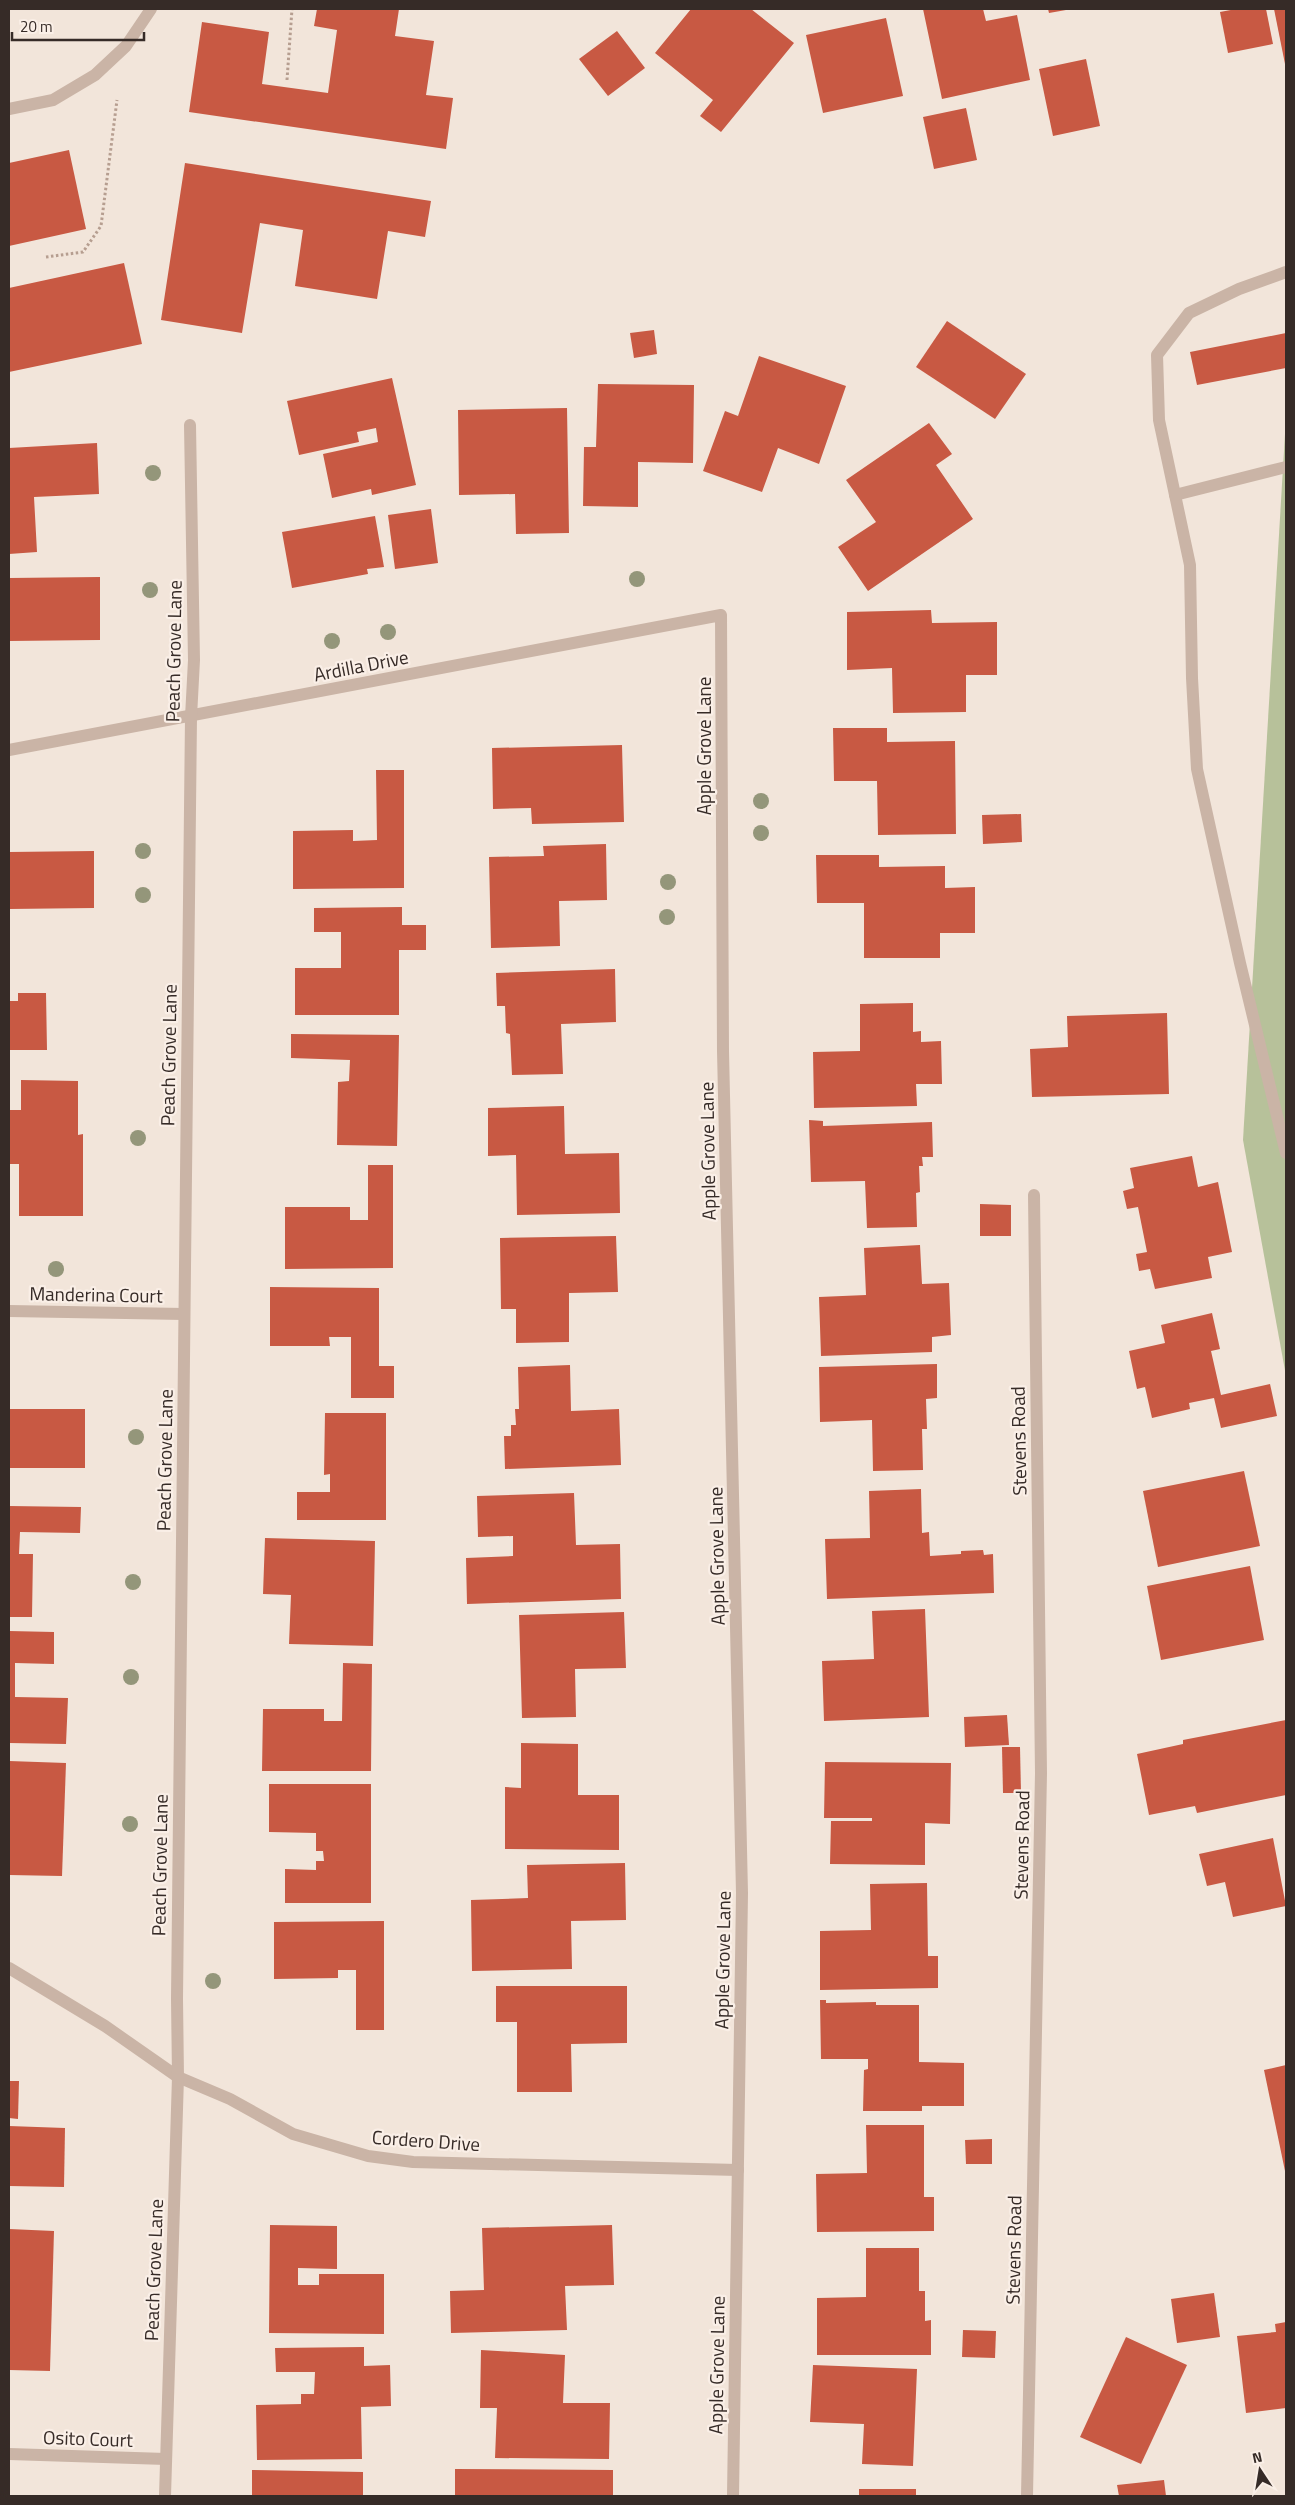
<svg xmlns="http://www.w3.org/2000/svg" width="1295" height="2505" font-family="'Titillium Web',sans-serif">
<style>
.green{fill:#b7c19a}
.building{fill:#c85943}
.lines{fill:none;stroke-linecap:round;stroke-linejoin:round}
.path{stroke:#b69e90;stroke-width:3;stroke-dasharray:2.5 2.5;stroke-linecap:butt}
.lane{stroke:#cab4a6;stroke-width:12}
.street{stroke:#cab4a6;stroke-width:12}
.tree{fill:#94967a}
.labels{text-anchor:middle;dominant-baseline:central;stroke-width:4.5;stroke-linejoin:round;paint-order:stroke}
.street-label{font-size:19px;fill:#362b27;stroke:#faefe7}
</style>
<rect width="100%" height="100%" fill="#f2e5da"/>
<polygon class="green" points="1286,417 1286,1376 1243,1140"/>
<g class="building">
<polygon points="317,9 399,9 395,36 434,41 426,95 453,98 446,149 189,112 202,22 269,32 262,84 328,93 337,30 314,26"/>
<polygon points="691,9 751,9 794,43 721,132 700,116 713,100 655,53"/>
<polygon points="923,9 983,9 986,21 1017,15 1030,80 942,99"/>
<polygon points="1048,9 1066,9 1066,10 1049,13"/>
<polygon points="1236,9 1266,9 1273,44 1228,53 1220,12"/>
<polygon points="1274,9 1286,9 1286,64 1285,64"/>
<polygon points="886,18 903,96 823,113 806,35"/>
<polygon points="617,31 645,68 608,96 579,59"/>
<polygon points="1086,59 1100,126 1053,136 1039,69"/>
<polygon points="966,108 977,160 934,169 923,117"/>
<polygon points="69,150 86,229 9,246 9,163"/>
<polygon points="185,163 431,201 425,237 388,231 377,299 295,286 303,230 260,223 242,333 161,320"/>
<polygon points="124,263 142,344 9,372 9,288"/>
<polygon points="947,321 1026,374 995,419 916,367"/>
<polygon points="654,330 657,354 634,358 630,333"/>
<polygon points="1286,333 1286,368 1197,385 1190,352"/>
<polygon points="759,356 846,386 819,464 778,448 762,492 703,471 725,411 738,416"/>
<polygon points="392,378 416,485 372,495 371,489 332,498 323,454 378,442 376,428 357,432 359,442 299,455 287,401"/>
<polygon points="598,384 694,385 693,463 638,462 638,507 583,506 584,447 596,447"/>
<polygon points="567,408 569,533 516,534 515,494 459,495 458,410"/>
<polygon points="929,423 952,454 936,465 973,519 868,591 838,547 876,522 846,480"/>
<polygon points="97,443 99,494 34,497 37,552 9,554 9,448"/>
<polygon points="431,509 438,563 395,569 388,515"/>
<polygon points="375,516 384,567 367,569 368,574 292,588 282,532"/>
<polygon points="100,577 100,640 9,641 9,578"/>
<polygon points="931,610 932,623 997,622 997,675 966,675 966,712 893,713 892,668 847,670 847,612"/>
<polygon points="833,728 887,728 887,742 955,741 956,834 878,835 877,781 834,781"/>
<polygon points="622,745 624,822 532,824 531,808 493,809 492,748"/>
<polygon points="376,770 404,770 404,888 293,889 293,831 353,830 353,841 377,840"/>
<polygon points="1021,814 1022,842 983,844 982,815"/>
<polygon points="606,844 607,900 559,901 560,946 491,948 489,857 544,856 543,846"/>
<polygon points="94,851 94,908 9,909 9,852"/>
<polygon points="816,855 879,855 879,867 945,866 945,888 975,887 975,933 940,933 940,958 864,958 864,903 817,903"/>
<polygon points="402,907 402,925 426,925 426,950 399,950 399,1015 295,1015 295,968 341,968 341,932 314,932 314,908"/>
<polygon points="615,969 616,1022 561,1024 563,1074 512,1075 510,1034 506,1033 505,1006 497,1006 496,973"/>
<polygon points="18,993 46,993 47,1050 9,1050 9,1001 18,1001"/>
<polygon points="913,1003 913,1032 921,1031 921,1042 941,1041 942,1084 916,1084 917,1106 814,1108 813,1052 860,1051 860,1004"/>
<polygon points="1167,1013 1169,1094 1032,1097 1030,1049 1068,1047 1067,1016"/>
<polygon points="291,1034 399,1035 397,1146 337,1145 338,1082 349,1081 350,1060 291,1058"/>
<polygon points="21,1080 78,1081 78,1135 83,1134 83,1216 19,1216 19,1164 9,1164 9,1110 21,1110"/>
<polygon points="564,1106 565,1154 619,1153 620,1213 517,1215 516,1155 488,1156 488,1108"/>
<polygon points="809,1120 823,1121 823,1126 932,1122 933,1157 922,1157 923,1166 919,1166 920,1192 916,1193 917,1227 867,1228 865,1181 811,1182"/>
<polygon points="1192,1156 1198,1187 1218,1182 1232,1252 1208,1257 1212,1278 1155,1289 1150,1269 1139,1271 1136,1254 1147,1252 1138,1207 1127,1209 1123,1191 1134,1188 1130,1168"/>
<polygon points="368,1165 393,1165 393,1268 285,1269 285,1207 350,1207 350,1220 368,1220"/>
<polygon points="980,1204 1011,1205 1011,1236 980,1236"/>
<polygon points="616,1236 618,1292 569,1293 569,1342 516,1343 516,1309 501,1309 500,1238"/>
<polygon points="920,1245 922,1284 949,1283 951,1335 932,1337 932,1352 821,1356 819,1297 866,1295 864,1248"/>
<polygon points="270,1287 379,1288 379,1366 394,1366 394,1398 351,1398 351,1337 329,1337 330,1346 270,1346"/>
<polygon points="1212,1313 1220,1349 1211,1351 1221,1395 1270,1384 1277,1416 1221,1428 1214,1398 1189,1403 1190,1409 1152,1418 1145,1387 1137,1389 1129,1351 1165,1343 1161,1325"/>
<polygon points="937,1364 937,1398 926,1399 927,1429 922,1429 923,1470 873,1471 872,1420 820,1422 819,1367"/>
<polygon points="570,1365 571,1411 619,1409 621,1465 505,1469 504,1436 511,1436 511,1425 516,1425 515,1409 519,1409 518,1367"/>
<rect x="9" y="1409" width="76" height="59"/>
<polygon points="325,1413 386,1413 386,1520 297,1520 297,1492 330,1492 330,1474 324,1475"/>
<polygon points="1244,1471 1260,1546 1158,1567 1143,1491"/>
<polygon points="921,1489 922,1533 929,1532 930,1556 961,1554 961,1551 983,1550 984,1555 993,1554 994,1593 827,1599 825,1539 870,1538 869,1491"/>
<polygon points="574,1493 576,1545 620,1544 621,1599 467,1604 466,1558 513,1556 513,1536 478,1537 477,1496"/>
<polygon points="9,1506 81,1507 80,1533 20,1532 19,1554 33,1554 32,1617 9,1617"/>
<polygon points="265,1538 375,1541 373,1646 289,1644 291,1595 263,1594"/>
<polygon points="1250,1566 1264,1640 1161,1660 1147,1586"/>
<polygon points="925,1609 929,1717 824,1721 822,1661 874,1659 872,1611"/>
<polygon points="624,1612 626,1668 575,1669 576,1717 522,1718 519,1615"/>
<polygon points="9,1631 54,1632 54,1664 15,1663 15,1697 68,1698 66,1744 9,1743"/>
<polygon points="343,1663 372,1664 371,1771 262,1771 263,1709 324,1709 324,1721 342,1721"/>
<polygon points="1007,1715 1009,1745 965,1747 964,1717"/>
<polygon points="1286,1720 1286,1795 1197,1813 1195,1806 1149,1815 1137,1754 1183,1744 1183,1740"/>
<polygon points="521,1743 578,1744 578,1795 619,1795 619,1850 505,1849 505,1787 521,1788"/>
<polygon points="1002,1747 1020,1747 1021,1793 1003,1793"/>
<polygon points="9,1761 66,1763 62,1876 9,1875"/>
<polygon points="825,1762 951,1763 950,1824 925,1823 925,1865 830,1864 831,1821 872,1821 872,1818 824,1818"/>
<polygon points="269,1784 371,1784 371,1903 285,1903 285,1869 316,1870 316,1861 324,1861 323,1851 316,1851 316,1833 269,1832"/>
<polygon points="1273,1838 1286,1906 1233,1917 1225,1882 1207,1886 1199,1854"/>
<polygon points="625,1863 626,1920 571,1921 572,1969 472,1971 471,1900 528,1898 527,1865"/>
<polygon points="927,1883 928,1956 938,1956 938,1988 820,1990 820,1931 871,1930 870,1884"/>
<polygon points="384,1921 384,2030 356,2030 356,1970 338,1970 338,1978 274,1979 274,1922"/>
<polygon points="496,1986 627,1986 627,2043 571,2044 572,2092 517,2092 517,2022 496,2022"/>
<polygon points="820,2000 826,2000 826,2003 876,2002 876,2005 919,2005 919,2062 964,2063 964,2106 922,2106 922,2111 863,2111 864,2070 868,2069 868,2059 821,2059"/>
<polygon points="1286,2065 1286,2171 1285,2171 1264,2070"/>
<polygon points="9,2081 19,2081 18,2119 9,2118"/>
<polygon points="866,2125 924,2125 924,2197 934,2197 934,2231 817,2232 816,2174 867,2173"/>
<polygon points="9,2126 65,2128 64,2187 9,2186"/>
<polygon points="992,2139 992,2164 966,2164 965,2140"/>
<polygon points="270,2225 337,2226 337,2269 298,2268 298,2285 319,2285 319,2274 384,2274 384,2334 269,2333"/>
<polygon points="612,2225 614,2285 565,2286 567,2330 451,2333 450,2291 484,2290 482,2228"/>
<polygon points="9,2229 54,2231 50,2371 9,2370"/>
<polygon points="866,2248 919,2248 919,2291 925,2291 925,2321 931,2320 931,2355 817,2355 817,2298 866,2297"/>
<polygon points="1214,2293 1220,2337 1177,2343 1171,2299"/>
<polygon points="1286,2322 1286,2408 1246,2413 1237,2336 1276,2332 1275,2324"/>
<polygon points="963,2330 996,2331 995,2358 962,2357"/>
<polygon points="1126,2337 1187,2365 1141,2464 1080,2437"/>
<polygon points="364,2347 364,2366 390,2365 391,2406 361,2407 362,2459 257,2460 256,2405 301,2404 301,2394 314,2394 315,2372 276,2372 275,2348"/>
<polygon points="481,2350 565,2355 563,2403 610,2403 609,2459 495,2458 497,2408 480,2408"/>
<polygon points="813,2365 917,2369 913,2466 862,2464 864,2424 810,2422"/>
<polygon points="455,2469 613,2470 613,2496 455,2496"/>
<polygon points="252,2470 363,2472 363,2496 252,2496"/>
<polygon points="1164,2480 1166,2496 1119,2496 1117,2485"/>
<rect x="859" y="2489" width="57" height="7"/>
</g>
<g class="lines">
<g class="path">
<polyline points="287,80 292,9"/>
<polyline points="46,257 83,252 101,226 117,100"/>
</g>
<g class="lane">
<polyline points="1286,272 1239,289 1189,313 1157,355 1159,420 1190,565 1192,678 1197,769 1240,963 1286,1153"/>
<polyline points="1175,495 1286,467"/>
</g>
<g class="street">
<polyline points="9,109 53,100 95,75 126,46 151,9"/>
<polyline points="9,750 721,615 723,1051 742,1893 733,2496"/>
<polyline points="9,1311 184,1314"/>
<polyline points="9,1968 105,2026 178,2077 230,2099 293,2134 368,2156 413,2162 738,2170"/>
<polyline points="9,2454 166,2459"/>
<polyline points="165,2496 178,2077 177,1999 191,717 194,660 190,425"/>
<polyline points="1027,2496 1041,1773 1034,1195"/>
</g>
</g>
<g class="tree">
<circle cx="153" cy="473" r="8"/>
<circle cx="637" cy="579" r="8"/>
<circle cx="150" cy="590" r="8"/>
<circle cx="388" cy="632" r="8"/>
<circle cx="332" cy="641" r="8"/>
<circle cx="761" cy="801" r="8"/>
<circle cx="761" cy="833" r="8"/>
<circle cx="143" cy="851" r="8"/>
<circle cx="668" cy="882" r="8"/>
<circle cx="143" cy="895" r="8"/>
<circle cx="667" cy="917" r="8"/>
<circle cx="138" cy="1138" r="8"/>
<circle cx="56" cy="1269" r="8"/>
<circle cx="136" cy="1437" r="8"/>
<circle cx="133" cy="1582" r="8"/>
<circle cx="131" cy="1677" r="8"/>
<circle cx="130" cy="1824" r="8"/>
<circle cx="213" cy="1981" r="8"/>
</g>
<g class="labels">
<g class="street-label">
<text transform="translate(173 651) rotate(-89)">Peach Grove Lane</text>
<text transform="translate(361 665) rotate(-11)">Ardilla Drive</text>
<text transform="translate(703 746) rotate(-90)">Apple Grove Lane</text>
<text transform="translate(168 1055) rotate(-89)">Peach Grove Lane</text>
<text transform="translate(707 1151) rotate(-91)">Apple Grove Lane</text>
<text transform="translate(96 1294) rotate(1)">Manderina Court</text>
<text transform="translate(1018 1441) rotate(-91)">Stevens Road</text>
<text transform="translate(164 1460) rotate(-89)">Peach Grove Lane</text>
<text transform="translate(716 1556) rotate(-91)">Apple Grove Lane</text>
<text transform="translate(1021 1845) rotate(-89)">Stevens Road</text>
<text transform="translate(159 1865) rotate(-89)">Peach Grove Lane</text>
<text transform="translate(722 1960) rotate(-89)">Apple Grove Lane</text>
<text transform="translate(426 2140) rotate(4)">Cordero Drive</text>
<text transform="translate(1013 2250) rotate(-89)">Stevens Road</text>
<text transform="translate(153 2270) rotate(-88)">Peach Grove Lane</text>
<text transform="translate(716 2365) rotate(-89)">Apple Grove Lane</text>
<text transform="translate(88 2438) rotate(2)">Osito Court</text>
</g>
</g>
<rect width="1295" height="2505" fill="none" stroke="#362b27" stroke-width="20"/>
<g transform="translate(1260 2470) rotate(348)" stroke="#faefe7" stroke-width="4" paint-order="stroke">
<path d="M0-4L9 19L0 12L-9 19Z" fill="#362b27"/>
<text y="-8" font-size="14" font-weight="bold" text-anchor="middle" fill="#362b27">N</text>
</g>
<path d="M12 32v8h132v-8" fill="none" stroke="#362b27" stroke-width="2.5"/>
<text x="20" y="32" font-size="15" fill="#362b27" stroke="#faefe7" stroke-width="4" paint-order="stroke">20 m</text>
</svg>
